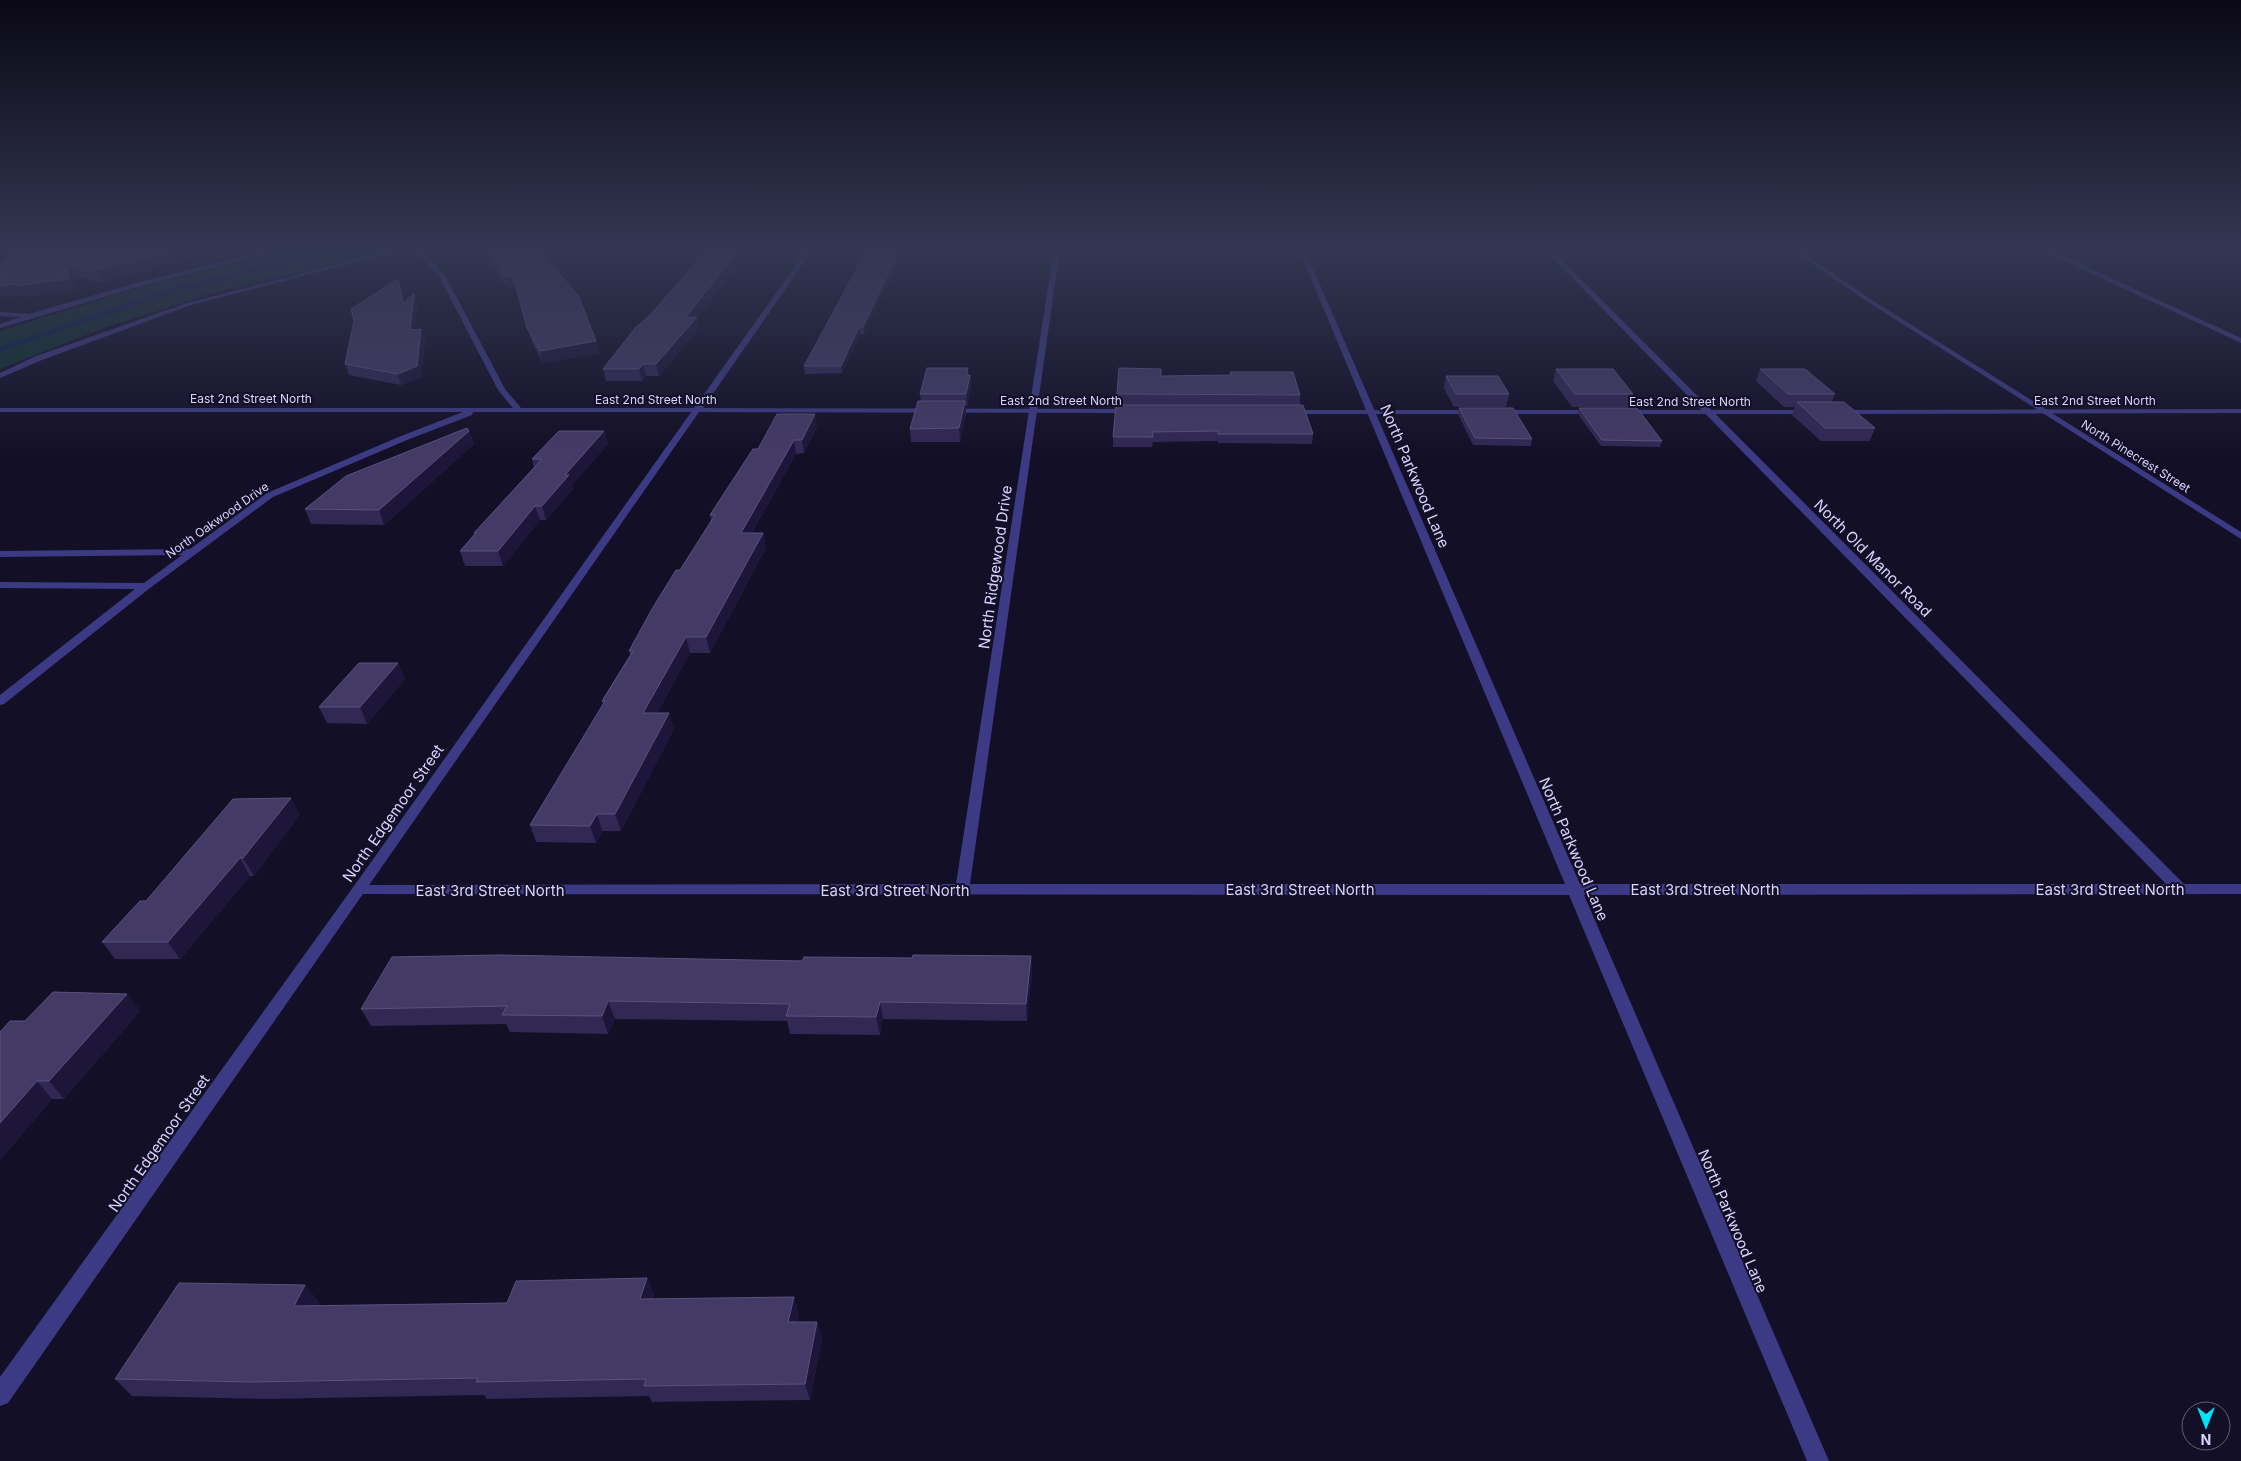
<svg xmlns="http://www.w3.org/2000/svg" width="2241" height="1461" font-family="Inter,sans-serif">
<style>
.green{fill:#12302f}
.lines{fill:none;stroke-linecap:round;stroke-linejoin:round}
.stream{stroke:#0c2248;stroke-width:5.5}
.minor{fill:#3d3a85;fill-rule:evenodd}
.tertiary{fill:#3d3a85;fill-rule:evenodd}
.wall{fill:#312854}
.shaded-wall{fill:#1d163a}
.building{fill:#433a66;stroke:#5a527e}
.labels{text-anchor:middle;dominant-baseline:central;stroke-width:4;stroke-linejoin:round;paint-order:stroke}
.far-street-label{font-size:12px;fill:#d9d4ff;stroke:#130f26}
.street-label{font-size:15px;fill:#d9d4ff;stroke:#130f26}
</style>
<rect width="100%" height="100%" fill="#130f26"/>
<polygon class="green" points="300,248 399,248 214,293 107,327 0,369 0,331 151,284"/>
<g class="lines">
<polyline class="stream" points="0,349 164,293 343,248"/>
<g class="minor">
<polygon points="278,248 290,248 145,285 0,328 0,324 21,317 0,316 0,312 29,314 140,282"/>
<polygon points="400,248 411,248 191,305 42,360 0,378 0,373 36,356 187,303"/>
<polygon points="414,248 421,248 446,277 505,389 521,408 696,408 700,410 696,412 473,412 472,415 407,440 273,497 150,588 4,704 0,705 0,695 135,589 0,588 0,582 144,583 182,555 0,557 0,551 190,549 267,493 401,436 463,412 0,412 0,408 513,408 498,390 440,278"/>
<polygon points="1054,248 1060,248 970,884 1565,884 1298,248 1304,248 1580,884 2166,884 1543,248 1550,248 2184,884 2241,884 2241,894 1584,895 1829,1461 1807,1461 1569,895 354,894 352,890 354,886 359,885 956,884"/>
<polygon points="1789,248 1796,248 1872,300 2241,532 2241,539 1868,302"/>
<polygon points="2037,248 2046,248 2241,338 2241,343"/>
</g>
<g class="tertiary">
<polygon points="808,248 814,248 703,408 1131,409 1135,411 1131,413 699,412 8,1403 0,1406 0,1377 354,886"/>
<polygon points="2241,409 2241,413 1838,414 1834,412 1838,410"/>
<polygon points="1285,410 1473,410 1477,412 1473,414 1288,414 1284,412"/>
<polygon points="1495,410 1593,410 1597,412 1593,414 1498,414 1494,412"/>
<polygon points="1620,410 1808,410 1812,412 1808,414 1623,414 1619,412"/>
</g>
</g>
<g class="wall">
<polygon points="8,248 231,248 197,256 102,282 75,276 73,290 23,297 22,295 2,298 0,294 0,273 11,259"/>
<polygon points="482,248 538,248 599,353 543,363 531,340 516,287 508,288 483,251"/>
<polygon points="709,248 750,248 697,318 699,328 659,376 646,376 642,381 606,381 603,369 650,315"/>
<polygon points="868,248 904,248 864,334 860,334 842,373 805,374 804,366"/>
<polygon points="398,279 402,288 404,302 414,294 417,303 415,330 425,339 421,377 401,385 349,375 345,364"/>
<polygon points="968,368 968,375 970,375 971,388 967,406 965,406 966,414 960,442 911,442 910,429 921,401 920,394"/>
<polygon points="1556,369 1633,394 1629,407 1572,407 1553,381"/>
<polygon points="1760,369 1835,394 1832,402 1875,428 1870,441 1821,441 1792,415 1795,407 1784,407 1756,381"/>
<polygon points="1230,372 1300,395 1300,405 1313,434 1312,444 1218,443 1218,441 1153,442 1152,447 1113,447 1113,437 1117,405 1117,394 1161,376 1230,375"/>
<polygon points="1446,376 1509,394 1506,407 1454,407 1444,388"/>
<polygon points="1459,408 1532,439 1531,446 1473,445 1458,414"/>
<polygon points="1579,408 1662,441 1660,447 1601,446 1578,414"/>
<polygon points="817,427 804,453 796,454 752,533 763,533 766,548 710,653 690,653 657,713 674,729 621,831 602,831 596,843 536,842 530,825 603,704 602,701 630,655 629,651 711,522 710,515 758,449"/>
<polygon points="469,431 474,444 384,525 311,524 305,509"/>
<polygon points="604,431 608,444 572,485 573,489 546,520 540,520 503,566 465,566 460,551 474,534 474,533 534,468 532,459"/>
<polygon points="398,663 405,679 367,724 327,723 319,707"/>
<polygon points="300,815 254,876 250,876 180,959 115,959 102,942 146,901"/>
<polygon points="1031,956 1032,974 1027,1021 883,1019 880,1035 790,1034 787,1021 615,1019 608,1034 510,1032 506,1024 371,1026 361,1009 802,961"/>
<polygon points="127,994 140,1011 64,1099 52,1099 0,1160 0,1032 25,1021"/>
<polygon points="647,1278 654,1295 653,1299 799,1314 797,1322 817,1322 822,1339 810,1400 652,1402 649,1396 487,1399 484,1395 265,1399 132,1396 115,1379 305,1285 319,1303 317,1306 507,1303"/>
</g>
<g class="shaded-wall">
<polygon points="184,248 231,248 197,256 102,282 96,271"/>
<polygon points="740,248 750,248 697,318 699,328 659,376 656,364 686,317"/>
<polygon points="900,248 904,248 864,334 863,327"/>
<polygon points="69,266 75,276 73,290 23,297 22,295 2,298 0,294 0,286"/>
<polygon points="513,276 516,287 508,288 505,277"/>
<polygon points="398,279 402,288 406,313 403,303"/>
<polygon points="414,294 417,303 414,340 410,330"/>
<polygon points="859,327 860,334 842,373 841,366"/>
<polygon points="421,329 425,339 421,377 401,385 398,374"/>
<polygon points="596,341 599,353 543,363 540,351"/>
<polygon points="643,364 646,376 642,381 639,369"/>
<polygon points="970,375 971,388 967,406 966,394"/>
<polygon points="965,401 966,414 960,442 959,428"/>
<polygon points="815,414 817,427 804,453 802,440"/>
<polygon points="469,431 474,444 384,525 379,510"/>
<polygon points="604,431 608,444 572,485 573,489 546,520 542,506 565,475"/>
<polygon points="794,440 796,454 744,547 741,533"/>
<polygon points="535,506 540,520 503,566 498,551"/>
<polygon points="763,533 766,548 710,653 706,637"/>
<polygon points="686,637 690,653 648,729 643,713"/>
<polygon points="398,663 405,679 367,724 360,707"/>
<polygon points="669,713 674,729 621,831 615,814"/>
<polygon points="291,798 300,815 254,876 243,858"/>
<polygon points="597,814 602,831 596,843 590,826"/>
<polygon points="240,858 250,876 180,959 168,942"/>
<polygon points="1031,956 1032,974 1027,1021 1026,1004"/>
<polygon points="127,994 140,1011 64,1099 49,1081"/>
<polygon points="608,1001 615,1019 608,1034 602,1016"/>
<polygon points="880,1002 883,1019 880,1035 876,1017"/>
<polygon points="37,1081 52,1099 0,1160 0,1123"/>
<polygon points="647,1278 654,1295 648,1316 640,1299"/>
<polygon points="305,1285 319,1303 307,1323 294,1306"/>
<polygon points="794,1297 799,1314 794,1339 788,1322"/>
<polygon points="817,1322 822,1339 810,1400 805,1384"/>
</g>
<g class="building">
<polygon points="8,248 184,248 96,271 69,266 68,279 18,286 18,284 0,286 0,273 3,262 11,259"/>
<polygon points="485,248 538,248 579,297 596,341 540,351 527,328 513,276 505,277"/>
<polygon points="709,248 740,248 686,317 697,317 656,364 643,364 639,369 603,369 636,327 650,315"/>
<polygon points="868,248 900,248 863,327 859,327 841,366 804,366"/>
<polygon points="398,279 403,303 414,294 410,330 421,329 417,366 398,374 345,364 354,321 351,309"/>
<polygon points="927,368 968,368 966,375 970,375 966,394 920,394"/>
<polygon points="1119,368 1161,369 1161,376 1231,375 1230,372 1293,372 1300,395 1117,394"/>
<polygon points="1556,369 1613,369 1633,394 1575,394"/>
<polygon points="1760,369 1805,369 1835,394 1788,394"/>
<polygon points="1446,376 1498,376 1509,394 1456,394"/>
<polygon points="918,401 965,401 959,428 910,429"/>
<polygon points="1797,402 1844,402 1875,428 1825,428"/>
<polygon points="1116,405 1303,405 1313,434 1218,434 1218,431 1152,432 1153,437 1113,437"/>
<polygon points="1459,408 1513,408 1532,439 1475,438"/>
<polygon points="1579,408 1637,408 1662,441 1602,440"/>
<polygon points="777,414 815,414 802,440 794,440 741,533 763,533 706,637 686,637 643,713 669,713 615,814 597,814 590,826 530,825 605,701 602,701 633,651 629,651 652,609 676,570 680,570 715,515 710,515 753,449 758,449"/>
<polygon points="467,428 469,431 379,510 305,509 346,476"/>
<polygon points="559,431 604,431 565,475 569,475 542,506 535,506 498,551 460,551 476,533 474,533 542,459 532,459"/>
<polygon points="359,663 398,663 360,707 319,707"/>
<polygon points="291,798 243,858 240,858 168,942 102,942 140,901 146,901 233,799"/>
<polygon points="499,955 802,961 804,957 912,958 913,955 1031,956 1026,1004 880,1002 876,1017 786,1016 790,1004 608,1001 602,1016 502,1015 507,1006 361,1009 392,957"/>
<polygon points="53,992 127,994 49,1081 37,1081 0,1123 0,1032 10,1021 25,1021"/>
<polygon points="647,1278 640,1299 794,1297 788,1322 817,1322 805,1384 644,1386 646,1379 476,1382 478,1378 250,1382 115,1379 179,1283 305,1285 294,1306 507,1303 516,1281"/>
</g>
<linearGradient id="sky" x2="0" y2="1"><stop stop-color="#0a0815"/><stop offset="0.55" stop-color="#333752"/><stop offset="1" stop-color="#333752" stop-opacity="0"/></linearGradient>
<rect width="2241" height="453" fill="url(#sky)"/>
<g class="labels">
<g class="far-street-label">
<text x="251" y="398">East 2nd Street North</text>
<text x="656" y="399">East 2nd Street North</text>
<text x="1061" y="400">East 2nd Street North</text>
<text x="2095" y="400">East 2nd Street North</text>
<text x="1690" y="401">East 2nd Street North</text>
<text transform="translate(2136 456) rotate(32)">North Pinecrest Street</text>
<text transform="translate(217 520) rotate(-35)">North Oakwood Drive</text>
</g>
<g class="street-label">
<text transform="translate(1415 476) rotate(67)">North Parkwood Lane</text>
<text transform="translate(1873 558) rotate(45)">North Old Manor Road</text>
<text transform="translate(995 567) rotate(-82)">North Ridgewood Drive</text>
<text transform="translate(393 813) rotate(-55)">North Edgemoor Street</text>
<text transform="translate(1574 849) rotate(67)">North Parkwood Lane</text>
<text x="1300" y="889">East 3rd Street North</text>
<text x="1705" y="889">East 3rd Street North</text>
<text x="2110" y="889">East 3rd Street North</text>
<text x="490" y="890">East 3rd Street North</text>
<text x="895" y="890">East 3rd Street North</text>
<text transform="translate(159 1143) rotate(-55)">North Edgemoor Street</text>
<text transform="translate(1733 1221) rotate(67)">North Parkwood Lane</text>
</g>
</g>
<g transform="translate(2206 1426) rotate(180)"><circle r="24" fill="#130f26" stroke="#625e7d"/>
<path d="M0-4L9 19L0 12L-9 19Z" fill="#00e5ff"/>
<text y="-8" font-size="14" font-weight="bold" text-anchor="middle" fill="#d9d4ff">N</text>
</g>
</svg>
